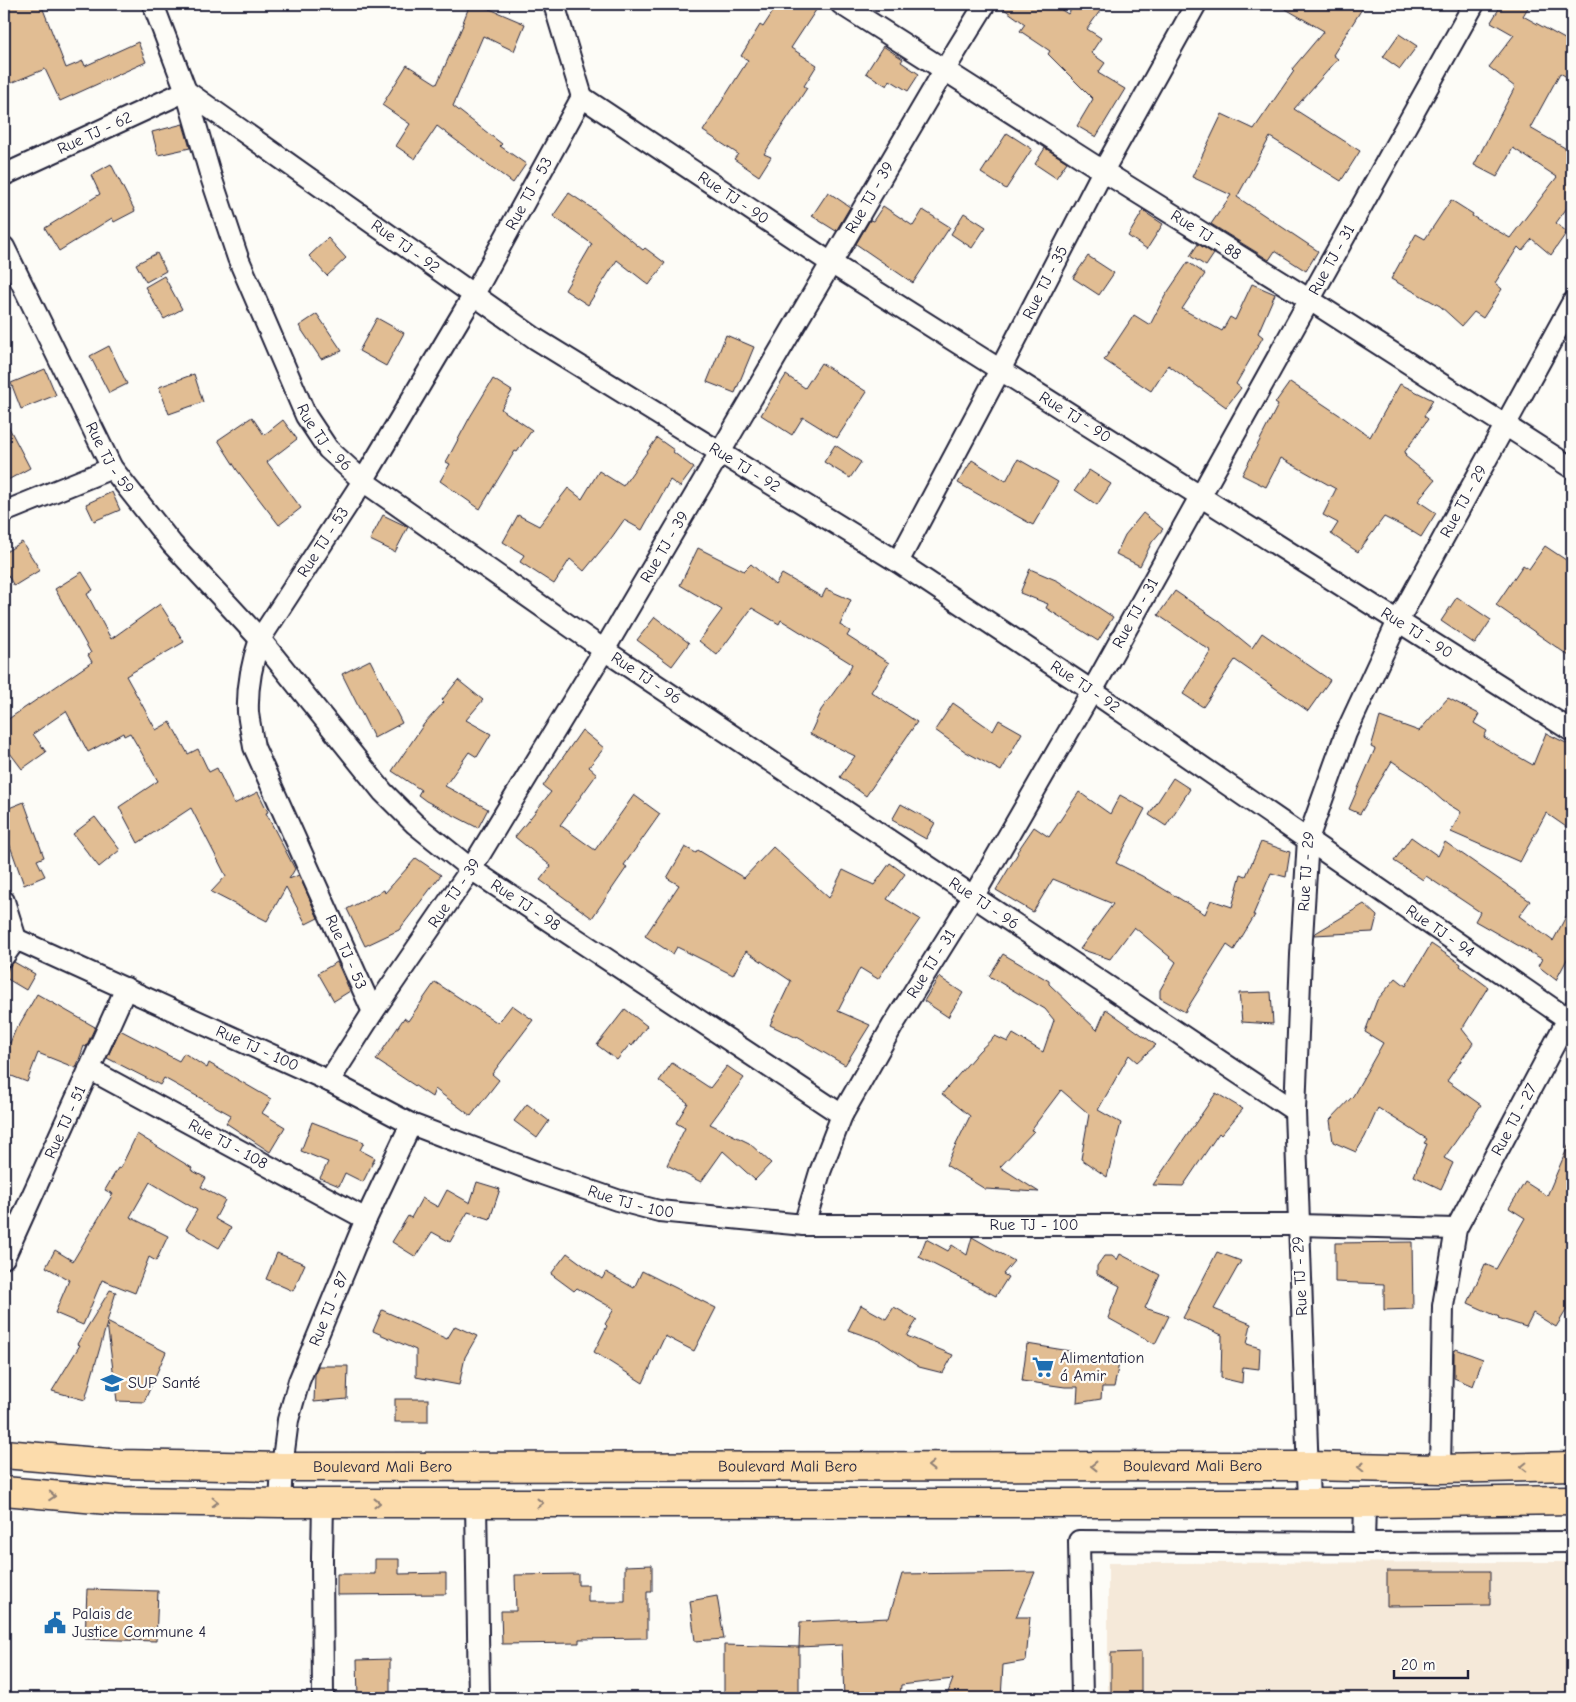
<svg xmlns="http://www.w3.org/2000/svg" width="1576" height="1702" font-family="'Comic Neue',sans-serif">
<style>
.built{fill:#f5e9d9}
.building{fill:#e1bd93;stroke:#22223b}
.lines{fill:none;stroke-linecap:round;stroke-linejoin:round}
.street-casing{stroke:#22223b;stroke-width:24}
.primary-casing{stroke:#22223b;stroke-width:31}
.street{stroke:#fdfcf7;stroke-width:20}
.primary{stroke:#fcdcac;stroke-width:28}
.oneway{stroke:#8f7f74}
.labels{text-anchor:middle;dominant-baseline:central;stroke-width:4.5;stroke-linejoin:round;paint-order:stroke}
.street-label{font-size:16px;fill:#22223b;stroke:#fdfcf7}
.poi-label{font-size:16px;fill:#22223b;stroke:#fdfcf7;text-anchor:start}
</style>
<rect width="100%" height="100%" fill="#fdfcf7"/>
<filter id="ink" filterUnits="userSpaceOnUse"><feTurbulence type="fractalNoise" baseFrequency=".02" numOctaves="2"/><feDisplacementMap in="SourceGraphic" scale="10" xChannelSelector="R" yChannelSelector="G"/><feConvolveMatrix kernelMatrix="1 2 1 2 8 2 1 2 1" color-interpolation-filters="sRGB"/></filter>
<g filter="url(#ink)">
<polygon class="built" points="1572,1562 1572,1698 1108,1698 1108,1563"/>
<g class="building">
<polygon points="4,4 41,4 66,68 83,61 85,66 138,42 146,62 60,101 45,69 4,86"/>
<polygon points="470,4 478,4 525,24 514,51 483,36 453,106 502,144 500,146 526,164 513,183 437,126 415,159 396,146 410,124 382,105 407,65 437,84 463,25 462,25"/>
<polygon points="778,4 820,4 791,48 817,65 804,86 807,88 764,154 771,157 759,176 734,159 738,154 703,131 748,60 741,56 760,25 763,27"/>
<polygon points="997,4 1052,4 1068,14 1075,4 1105,4 1087,29 1101,38 1091,53 1105,63 1098,73 1125,89 1096,137 1077,126 1093,99 1048,54 1050,51 1020,31 1025,24"/>
<polygon points="1277,4 1365,4 1333,55 1338,59 1294,109 1360,151 1341,181 1270,137 1237,197 1318,251 1306,271 1275,251 1269,260 1211,224 1231,195 1192,177 1222,114 1254,129 1294,71 1292,69 1324,31"/>
<polygon points="1502,4 1530,4 1523,16 1572,43 1572,80 1560,73 1530,128 1572,152 1572,201 1556,223 1567,232 1551,255 1532,239 1522,251 1518,247 1495,283 1502,289 1483,318 1474,312 1462,326 1440,306 1391,279 1416,234 1425,239 1451,200 1473,214 1472,216 1510,238 1557,177 1513,148 1497,177 1474,165 1515,87 1489,67 1514,35 1491,22"/>
<polygon points="1399,34 1417,46 1400,69 1383,57"/>
<polygon points="883,46 903,59 901,62 919,74 908,91 890,80 887,86 866,73"/>
<polygon points="183,124 190,148 158,155 152,132"/>
<polygon points="1007,133 1032,149 1006,189 981,173"/>
<polygon points="1045,148 1067,162 1056,178 1035,164"/>
<polygon points="111,164 135,211 114,222 112,218 59,251 45,228 100,194 91,175"/>
<polygon points="828,192 850,207 836,231 812,216"/>
<polygon points="569,193 593,209 643,250 645,248 665,263 649,285 617,260 588,305 565,290 592,244 553,216"/>
<polygon points="883,206 913,226 923,210 950,227 913,283 856,244 870,220 873,221"/>
<polygon points="1143,211 1163,224 1147,249 1128,236"/>
<polygon points="964,213 986,227 972,248 951,234"/>
<polygon points="328,238 346,258 327,276 309,256"/>
<polygon points="1198,244 1214,254 1206,266 1190,256"/>
<polygon points="157,253 166,271 146,282 136,264"/>
<polygon points="1088,256 1114,273 1099,295 1073,278"/>
<polygon points="1188,262 1205,274 1182,309 1222,331 1230,317 1235,320 1252,284 1275,294 1258,333 1263,337 1236,384 1241,388 1226,407 1168,365 1151,391 1104,360 1134,315 1150,325 1165,296"/>
<polygon points="164,276 182,309 164,319 145,287"/>
<polygon points="317,314 342,351 321,359 299,326"/>
<polygon points="377,318 404,333 386,366 359,351"/>
<polygon points="726,335 754,347 735,393 707,382"/>
<polygon points="109,346 127,384 109,393 90,356"/>
<polygon points="821,363 867,392 837,438 803,417 792,435 761,415 786,375 805,388"/>
<polygon points="45,369 56,395 21,409 11,383"/>
<polygon points="194,374 203,402 169,414 159,387"/>
<polygon points="493,379 512,391 501,409 532,430 517,452 515,451 480,509 440,481 450,464 446,462 470,417"/>
<polygon points="1290,382 1344,418 1370,437 1400,384 1433,400 1424,416 1428,419 1404,453 1406,454 1405,456 1435,480 1418,501 1436,513 1421,537 1408,529 1384,517 1358,552 1331,534 1338,523 1323,515 1336,489 1281,458 1266,487 1242,475 1278,405 1275,403"/>
<polygon points="252,417 264,435 283,420 297,439 267,462 301,508 279,525 237,470 218,440"/>
<polygon points="4,418 30,468 4,482"/>
<polygon points="657,438 674,450 673,452 694,468 680,487 670,480 642,530 624,520 612,537 584,571 570,559 554,584 520,562 524,555 503,542 518,515 539,526 568,488 582,499 599,471 623,486"/>
<polygon points="835,445 861,462 850,478 824,462"/>
<polygon points="1018,459 1058,482 1033,525 958,483 972,460 1006,481"/>
<polygon points="1089,470 1111,484 1097,505 1075,490"/>
<polygon points="112,492 120,510 94,521 86,504"/>
<polygon points="1143,513 1163,529 1152,542 1140,566 1116,554 1125,535"/>
<polygon points="383,515 408,527 395,552 370,540"/>
<polygon points="22,542 40,570 14,586 4,569 4,553"/>
<polygon points="1545,546 1572,564 1572,658 1496,605 1523,565 1529,569"/>
<polygon points="698,548 744,571 751,564 775,585 782,574 822,597 826,589 851,600 840,625 850,631 847,636 889,663 871,692 917,722 866,796 840,777 855,756 810,734 821,710 848,673 852,664 781,620 779,624 752,608 717,655 699,641 722,610 680,585"/>
<polygon points="1030,569 1058,581 1113,617 1098,641 1046,608 1048,604 1020,593"/>
<polygon points="82,572 93,590 87,594 111,639 160,604 184,642 126,676 156,730 170,722 188,754 198,749 209,772 217,768 234,804 258,792 268,812 266,813 295,869 289,879 299,875 318,918 306,924 286,887 267,921 211,892 226,876 191,808 138,843 119,807 158,781 130,733 124,736 123,733 88,752 66,711 33,734 46,752 22,769 4,745 4,722 92,662 88,655 91,653 55,589"/>
<polygon points="1175,591 1219,621 1252,648 1262,633 1330,680 1308,711 1235,660 1203,707 1183,694 1211,651 1158,615"/>
<polygon points="1457,597 1491,620 1475,644 1441,621"/>
<polygon points="655,617 689,643 672,666 637,640"/>
<polygon points="370,660 402,723 374,738 342,674"/>
<polygon points="458,680 483,700 466,720 491,734 477,757 469,752 445,786 488,809 478,828 426,801 418,795 421,790 392,771 424,724 444,702 442,700"/>
<polygon points="1448,698 1479,714 1474,723 1487,731 1484,737 1533,765 1546,733 1572,746 1572,831 1546,813 1520,862 1451,832 1461,812 1443,801 1417,778 1392,761 1360,814 1349,809 1375,749 1371,747 1380,717 1419,731"/>
<polygon points="953,703 993,731 999,720 1022,733 1001,771 966,752 935,730"/>
<polygon points="582,730 604,748 589,767 597,774 560,825 595,850 634,795 660,814 624,865 627,867 592,918 540,880 551,866 515,837 551,792 543,786"/>
<polygon points="1173,778 1190,789 1166,826 1149,815"/>
<polygon points="1079,792 1110,814 1120,795 1145,809 1116,863 1142,876 1205,914 1211,900 1232,907 1241,874 1246,876 1261,842 1290,852 1286,877 1271,873 1253,915 1255,915 1234,950 1227,945 1185,1012 1160,998 1160,990 1176,962 1134,927 1110,959 1080,949 1113,904 1053,879 1033,912 996,890 1018,853 1017,852 1034,827 1049,837"/>
<polygon points="24,802 44,857 37,860 45,876 24,885 4,829 4,810"/>
<polygon points="901,804 935,823 926,839 892,820"/>
<polygon points="95,817 120,850 99,867 73,834"/>
<polygon points="1411,837 1438,856 1445,842 1530,901 1519,916 1553,941 1572,905 1572,950 1556,980 1538,966 1542,959 1475,921 1480,912 1426,876 1423,880 1394,861"/>
<polygon points="685,847 696,853 698,850 744,878 773,847 829,898 843,870 874,885 890,863 905,874 887,899 920,919 878,979 860,968 838,1011 870,1025 845,1065 797,1037 797,1038 770,1025 791,981 746,951 733,975 677,947 673,954 645,936 679,885 667,878"/>
<polygon points="416,858 441,875 399,930 365,946 347,909 384,890 385,893"/>
<polygon points="1364,904 1377,916 1373,932 1314,935 1314,934"/>
<polygon points="1431,944 1461,964 1460,966 1488,987 1462,1029 1473,1043 1447,1081 1481,1105 1444,1158 1453,1163 1441,1189 1414,1176 1427,1144 1424,1143 1427,1139 1378,1108 1365,1137 1356,1152 1333,1142 1330,1120 1353,1096 1383,1043 1365,1032 1377,1000 1396,978 1406,986"/>
<polygon points="1003,954 1049,981 1049,984 1097,1030 1106,1009 1156,1045 1137,1062 1129,1055 1098,1110 1121,1123 1107,1177 1081,1159 1089,1114 1061,1090 1031,1130 1034,1131 1000,1167 1039,1192 985,1189 946,1165 970,1116 942,1094 979,1051 995,1036 1008,1042 1013,1034 1043,1052 1054,1020 1045,1009 989,976"/>
<polygon points="14,962 35,974 26,990 4,977 9,967"/>
<polygon points="337,962 350,991 334,1001 318,973"/>
<polygon points="939,977 963,993 948,1017 924,1001"/>
<polygon points="435,982 498,1023 512,1005 533,1020 492,1074 499,1080 471,1116 435,1089 432,1097 376,1060 404,1018 408,1021"/>
<polygon points="1271,992 1273,1024 1242,1022 1239,993"/>
<polygon points="37,994 95,1027 86,1047 84,1046 76,1068 38,1053 27,1082 4,1073 4,1039 10,1043 17,1026 18,1027"/>
<polygon points="625,1009 647,1026 632,1046 630,1044 617,1060 597,1045"/>
<polygon points="120,1030 179,1061 184,1053 207,1068 209,1063 271,1099 262,1113 285,1127 270,1152 226,1123 231,1115 164,1078 160,1085 107,1058"/>
<polygon points="672,1063 710,1088 727,1066 744,1078 710,1124 749,1143 771,1163 755,1180 723,1151 701,1182 667,1165 685,1128 676,1123 688,1103 659,1081"/>
<polygon points="1216,1093 1243,1109 1221,1135 1219,1133 1183,1186 1153,1185"/>
<polygon points="527,1104 549,1121 537,1138 514,1121"/>
<polygon points="312,1122 364,1142 360,1150 375,1158 363,1182 345,1173 339,1186 320,1178 328,1162 301,1151"/>
<polygon points="137,1134 192,1168 191,1170 206,1178 201,1187 225,1200 215,1219 231,1228 219,1248 186,1229 197,1210 150,1182 130,1217 168,1236 156,1261 149,1257 135,1293 102,1280 83,1325 55,1313 69,1280 46,1267 55,1250 73,1261 113,1194 105,1190 118,1168 120,1169"/>
<polygon points="1572,1137 1572,1301 1556,1327 1533,1313 1526,1327 1498,1318 1499,1317 1468,1303 1485,1264 1496,1269 1525,1218 1509,1208 1525,1182 1547,1196"/>
<polygon points="477,1182 500,1189 490,1219 468,1212 450,1242 432,1232 416,1257 392,1242 408,1216 411,1218 422,1198 438,1207 447,1190 470,1203"/>
<polygon points="972,1237 1014,1261 1003,1274 1008,1277 996,1296 919,1257 926,1239 948,1251 952,1245 967,1255"/>
<polygon points="1412,1242 1413,1309 1384,1310 1384,1284 1335,1282 1335,1243"/>
<polygon points="1217,1252 1241,1261 1214,1309 1251,1324 1247,1344 1260,1348 1259,1369 1243,1367 1242,1383 1221,1378 1222,1335 1183,1318"/>
<polygon points="277,1253 305,1264 293,1291 266,1279"/>
<polygon points="567,1253 602,1279 606,1272 634,1288 642,1271 716,1308 694,1351 665,1336 643,1383 594,1352 607,1326 605,1324 614,1309 577,1288 574,1291 551,1274"/>
<polygon points="1120,1254 1160,1275 1145,1308 1169,1316 1155,1344 1108,1318 1120,1286 1097,1274 1097,1266 1104,1256 1112,1256 1117,1260"/>
<polygon points="110,1290 116,1292 107,1322 166,1352 144,1402 117,1401 107,1323 85,1400 52,1391 80,1345 77,1344"/>
<polygon points="861,1305 886,1319 894,1307 917,1320 907,1336 953,1355 943,1373 919,1367 880,1341 848,1330"/>
<polygon points="382,1310 447,1339 455,1326 477,1336 465,1357 459,1385 416,1377 416,1350 373,1331"/>
<polygon points="1027,1344 1070,1351 1069,1357 1120,1359 1114,1387 1102,1387 1101,1399 1077,1403 1078,1387 1065,1387 1022,1381"/>
<polygon points="1456,1349 1483,1359 1473,1386 1454,1378 1454,1353"/>
<polygon points="318,1366 348,1366 347,1399 314,1402 315,1374"/>
<rect x="395" y="1399" width="33" height="23"/>
<polygon points="375,1559 399,1559 399,1574 446,1573 446,1594 337,1595 337,1574 375,1574"/>
<polygon points="652,1565 652,1592 647,1592 647,1638 579,1639 579,1643 502,1644 501,1611 516,1611 515,1575 578,1574 578,1585 588,1585 588,1602 625,1602 625,1566"/>
<polygon points="1387,1571 1490,1571 1490,1605 1387,1606"/>
<polygon points="1035,1572 1016,1617 1030,1617 1026,1661 1003,1665 1001,1698 946,1698 953,1679 901,1685 900,1698 844,1698 842,1645 799,1647 800,1622 889,1618 902,1574"/>
<polygon points="87,1589 158,1591 156,1641 85,1639"/>
<polygon points="717,1596 724,1639 695,1641 690,1601"/>
<polygon points="724,1645 799,1647 799,1698 724,1698"/>
<polygon points="1141,1652 1141,1698 1111,1698 1111,1653"/>
<polygon points="390,1659 390,1698 358,1698 357,1660"/>
</g>
<g class="lines">
<g class="street-casing">
<g id="street">
<path id="s1" d="M 153,4 L 186,91 L 211,177 L 238,258 L 306,416 L 328,449 L 363,481 L 604,650 L 1295,1111"/>
<polyline points="554,4 582,97"/>
<path id="s2" d="M 841,4 L 1103,171 L 1310,300 L 1572,468"/>
<path id="s3" d="M 186,91 L 536,339 L 898,562 L 1092,691 L 1572,1022"/>
<path id="s4" d="M 582,97 L 831,263 L 1572,731"/>
<path id="s5" d="M 4,175 L 186,91"/>
<path id="s6" d="M 4,247 L 112,468 L 172,544 L 260,639 L 383,792 L 415,824 L 471,869 L 842,1115"/>
<polyline points="4,512 112,468"/>
<path id="s7" d="M 898,562 L 1000,370 L 1103,171 L 1196,4"/>
<polyline points="4,901 16,939 4,956"/>
<path id="s8" d="M 16,939 L 329,1081 L 411,1124 L 542,1174 L 617,1200 L 659,1211 L 804,1225 L 1298,1225 L 1456,1229"/>
<path id="s9" d="M 373,1012 L 254,747 C 252,735 249,723 248,712 C 247,687 252,662 260,639 L 363,481 L 473,296 L 582,97"/>
<path id="s10" d="M 89,1069 L 366,1219"/>
<path id="s11" d="M 329,1081 L 373,1012 L 471,869 L 604,650 L 945,69 L 985,4"/>
<path id="s12" d="M 804,1225 L 820,1172 L 842,1115 L 893,1025 L 973,897 L 1092,691 L 1474,4"/>
<path id="s13" d="M 4,1258 L 126,988"/>
<path id="s14" d="M 1440,1469 L 1443,1306 L 1456,1229 L 1572,1011"/>
<path id="s15" d="M 1309,1502 L 1295,1111 L 1301,955 L 1308,839 L 1346,733 L 1398,621 L 1572,303"/>
<path id="s16" d="M 280,1503 L 282,1467 L 288,1420 L 299,1381 L 366,1219 L 411,1124"/>
<polyline points="476,1503 479,1698"/>
<polyline points="1364,1543 1365,1503"/>
<polyline points="323,1698 322,1557 323,1503"/>
<polyline points="1082,1698 1079,1541 1364,1543 1572,1542"/>
</g>
</g>
<g class="primary-casing">
<g id="primary">
<path id="s17" d="M 4,1454 L 120,1464 L 282,1467 L 1309,1466 L 1440,1469 L 1572,1466"/>
<polyline points="4,1491 120,1501 280,1503 1365,1503 1572,1500"/>
</g>
</g>
<use href="#street" class="street"/>
<use href="#primary" class="primary"/>
</g>
<defs><path id="oneway-chevron" d="M-2-3.5L2.5 0L-2 3.5" fill="none" stroke-width="1.6" stroke-linecap="round" stroke-linejoin="round" transform="scale(1.25)"/></defs>
<g class="oneway">
<use href="#oneway-chevron" transform="translate(931 1466) rotate(180)"/>
<use href="#oneway-chevron" transform="translate(1094 1466) rotate(180)"/>
<use href="#oneway-chevron" transform="translate(1361 1467) rotate(-179)"/>
<use href="#oneway-chevron" transform="translate(1524 1467) rotate(179)"/>
<use href="#oneway-chevron" transform="translate(52 1496) rotate(4)"/>
<use href="#oneway-chevron" transform="translate(215 1502) rotate(1)"/>
<use href="#oneway-chevron" transform="translate(377 1503)"/>
<use href="#oneway-chevron" transform="translate(540 1503)"/>
</g>
</g>
<defs>
<g id="supermarket-bare" transform="scale(1.725)"><path d="M-6-5.5h2.5l.6 2H6L4.5 2H-2.5L-4.4-4H-6ZM-1.5 3.2a1.3 1.3 0 1 0 .1 0ZM3 3.2a1.3 1.3 0 1 0 .1 0Z" fill="#1f6fb2" stroke="#fdfcf7" stroke-width="2.5" paint-order="stroke"/></g>
<g id="university-bare" transform="scale(1.725)"><path d="M0-5L7-2L0 1L-7-2ZM-4 1L0 2.5L4 1V4Q0 6-4 4Z" fill="#1f6fb2" stroke="#fdfcf7" stroke-width="2.5" paint-order="stroke"/></g>
<g id="civic-bare" transform="scale(1.725)"><path d="M-.6-6.5H3V-4.5H.6V-3L4-1V1h2V6H-6V1h2V-1L-.6-3ZM-1.2 2.5V6h2.4V2.5Z" fill="#1f6fb2" stroke="#fdfcf7" stroke-width="2.5" paint-order="stroke"/></g>
</defs>
<g fill-rule="evenodd">
<use href="#supermarket-bare" x="1043" y="1367"/>
<use href="#university-bare" x="112" y="1383"/>
<use href="#civic-bare" x="55" y="1623"/>
</g>
<g class="labels">
<g class="street-label">
<text stroke="none"><textPath href="#s5" startOffset="100">Rue TJ - 62</textPath></text>
<text stroke="none"><textPath href="#s9" startOffset="921">Rue TJ - 53</textPath></text>
<text stroke="none"><textPath href="#s4" startOffset="182">Rue TJ - 90</textPath></text>
<text stroke="none"><textPath href="#s11" startOffset="1036">Rue TJ - 39</textPath></text>
<text stroke="none"><textPath href="#s2" startOffset="432">Rue TJ - 88</textPath></text>
<text stroke="none"><textPath href="#s3" startOffset="269">Rue TJ - 92</textPath></text>
<text stroke="none"><textPath href="#s12" startOffset="1102">Rue TJ - 31</textPath></text>
<text stroke="none"><textPath href="#s7" startOffset="316">Rue TJ - 35</textPath></text>
<text stroke="none"><textPath href="#s4" startOffset="588">Rue TJ - 90</textPath></text>
<text stroke="none"><textPath href="#s1" startOffset="468">Rue TJ - 96</textPath></text>
<text stroke="none"><textPath href="#s6" startOffset="236">Rue TJ - 59</textPath></text>
<text stroke="none"><textPath href="#s3" startOffset="674">Rue TJ - 92</textPath></text>
<text stroke="none"><textPath href="#s15" startOffset="1036">Rue TJ - 29</textPath></text>
<text stroke="none"><textPath href="#s9" startOffset="516">Rue TJ - 53</textPath></text>
<text stroke="none"><textPath href="#s11" startOffset="631">Rue TJ - 39</textPath></text>
<text stroke="none"><textPath href="#s12" startOffset="698">Rue TJ - 31</textPath></text>
<text stroke="none"><textPath href="#s4" startOffset="992">Rue TJ - 90</textPath></text>
<text stroke="none"><textPath href="#s1" startOffset="872">Rue TJ - 96</textPath></text>
<text stroke="none"><textPath href="#s3" startOffset="1079">Rue TJ - 92</textPath></text>
<text stroke="none"><textPath href="#s15" startOffset="631">Rue TJ - 29</textPath></text>
<text stroke="none"><textPath href="#s11" startOffset="226">Rue TJ - 39</textPath></text>
<text stroke="none"><textPath href="#s1" startOffset="1278">Rue TJ - 96</textPath></text>
<text stroke="none"><textPath href="#s6" startOffset="851">Rue TJ - 98</textPath></text>
<text stroke="none"><textPath href="#s3" startOffset="1510">Rue TJ - 94</textPath></text>
<text transform="translate(346 952) rotate(66)">Rue TJ - 53</text>
<text stroke="none"><textPath href="#s12" startOffset="292">Rue TJ - 31</textPath></text>
<text stroke="none"><textPath href="#s8" startOffset="265">Rue TJ - 100</textPath></text>
<text stroke="none"><textPath href="#s14" startOffset="365">Rue TJ - 27</textPath></text>
<text stroke="none"><textPath href="#s13" startOffset="149">Rue TJ - 51</textPath></text>
<text stroke="none"><textPath href="#s10" startOffset="158">Rue TJ - 108</textPath></text>
<text stroke="none"><textPath href="#s8" startOffset="670">Rue TJ - 100</textPath></text>
<text stroke="none"><textPath href="#s8" startOffset="1075">Rue TJ - 100</textPath></text>
<text transform="translate(1300 1276) rotate(-93)">Rue TJ - 29</text>
<text stroke="none"><textPath href="#s16" startOffset="202">Rue TJ - 87</textPath></text>
<text stroke="none"><textPath href="#s17" startOffset="1189">Boulevard Mali Bero</textPath></text>
<text stroke="none"><textPath href="#s17" startOffset="379">Boulevard Mali Bero</textPath></text>
<text stroke="none"><textPath href="#s17" startOffset="784">Boulevard Mali Bero</textPath></text>
</g>
<g class="poi-label">
<text x="1060" y="1358">Alimentation<tspan x="1060" dy="18">á Amir</tspan></text>
<text x="128" y="1383">SUP Santé</text>
<text x="72" y="1614">Palais de<tspan x="72" dy="18">Justice Commune 4</tspan></text>
</g>
</g>
<rect width="1576" height="1702" fill="none" stroke="#fdfcf7" stroke-width="20"/>
<rect x="10" y="10" width="1556" height="1682" fill="none" stroke="#22223b" stroke-width="2" filter="url(#ink)"/>
<path d="M1394 1670v8h74v-8" fill="none" stroke="#22223b" stroke-width="2.5"/>
<text x="1401" y="1670" font-size="15" fill="#22223b" stroke="#fdfcf7" stroke-width="4" paint-order="stroke">20 m</text>
</svg>
